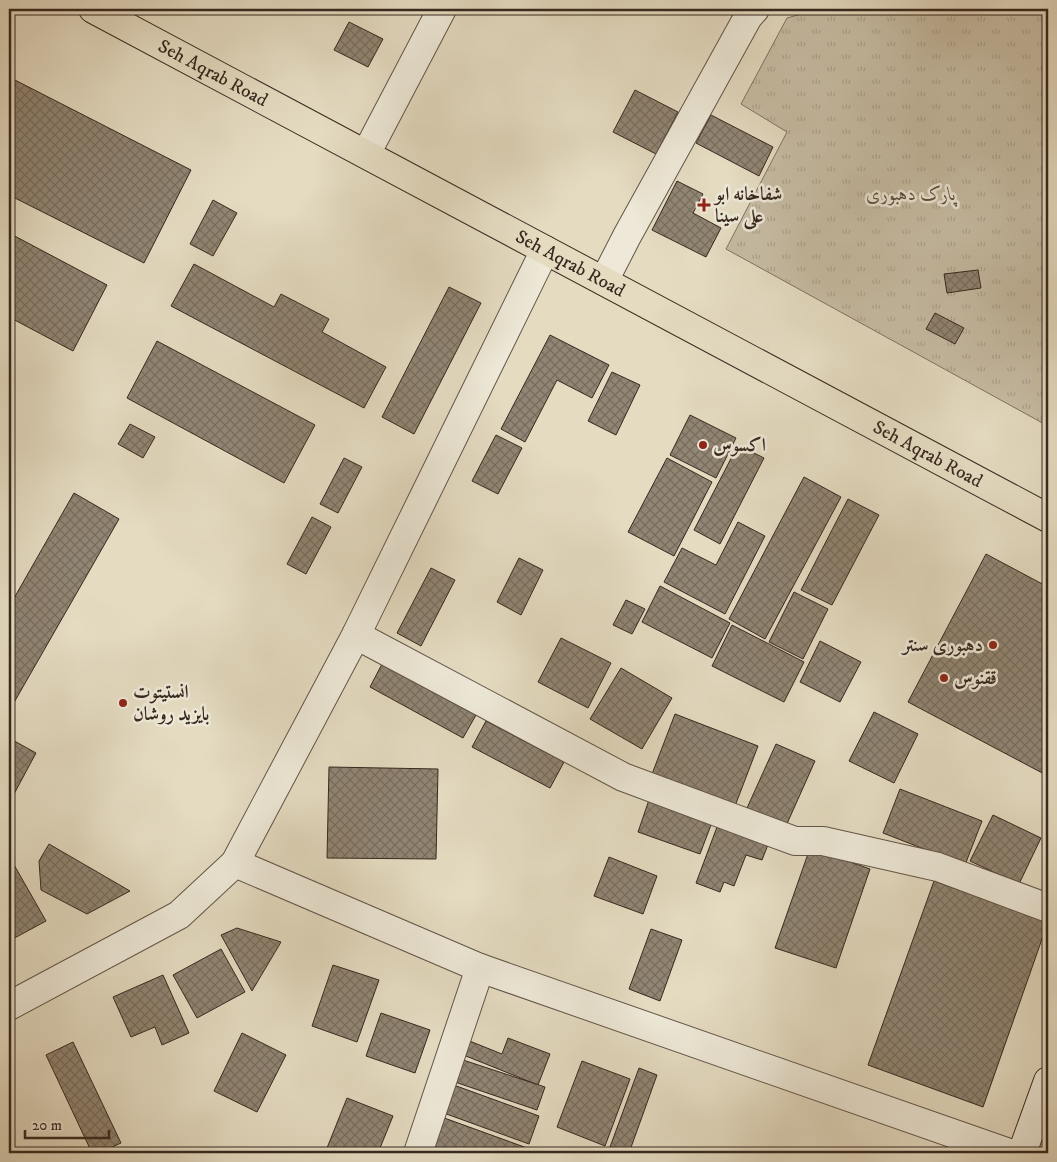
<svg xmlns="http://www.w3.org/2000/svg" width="1057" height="1162" font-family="'IM FELL DW Pica',Amiri,serif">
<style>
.park{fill:url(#park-tufts);stroke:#7f7262}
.building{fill:url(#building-cross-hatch);stroke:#37281f}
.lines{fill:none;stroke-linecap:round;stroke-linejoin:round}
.minor-casing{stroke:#625548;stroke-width:30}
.secondary-casing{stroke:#37281f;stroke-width:30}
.trunk-casing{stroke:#37281f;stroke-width:30}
.minor{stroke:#ede8d7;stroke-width:28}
.secondary{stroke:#ede8d7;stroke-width:28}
.trunk{stroke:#e4dbc1;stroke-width:28}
.poi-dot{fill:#8f2418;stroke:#ede8d7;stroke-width:2}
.labels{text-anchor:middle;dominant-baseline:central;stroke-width:5;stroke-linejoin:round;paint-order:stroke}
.street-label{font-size:19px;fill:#37281f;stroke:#ede8d7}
.poi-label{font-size:19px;font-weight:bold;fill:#37281f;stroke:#ede8d7;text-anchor:start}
.park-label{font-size:19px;font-style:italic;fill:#5b4d40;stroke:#ede8d7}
</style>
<defs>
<pattern id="park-tufts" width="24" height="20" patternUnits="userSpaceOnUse" patternTransform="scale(1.25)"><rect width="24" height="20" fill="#c7bda5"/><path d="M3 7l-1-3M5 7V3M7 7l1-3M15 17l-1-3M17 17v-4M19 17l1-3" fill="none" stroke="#aca28e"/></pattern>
<pattern id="building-cross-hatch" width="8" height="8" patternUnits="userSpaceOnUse" patternTransform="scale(1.25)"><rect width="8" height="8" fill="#918573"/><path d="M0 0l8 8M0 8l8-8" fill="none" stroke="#776d5e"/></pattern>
</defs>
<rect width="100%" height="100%" fill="#e4dbc1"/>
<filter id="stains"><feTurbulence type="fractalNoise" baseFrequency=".004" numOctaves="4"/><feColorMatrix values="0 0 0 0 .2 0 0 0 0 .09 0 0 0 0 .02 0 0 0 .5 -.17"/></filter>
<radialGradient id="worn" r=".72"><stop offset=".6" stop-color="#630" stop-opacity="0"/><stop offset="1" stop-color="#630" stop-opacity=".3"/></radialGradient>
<polygon class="park" points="819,9 1042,9 1048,11 1048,426 726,249 787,132 741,104 787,18"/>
<g class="building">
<polygon points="349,22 383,39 368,67 334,50"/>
<polygon points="9,77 191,170 144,263 9,195"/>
<polygon points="635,90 678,112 656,154 613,132"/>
<polygon points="711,115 773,147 759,176 696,143"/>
<polygon points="677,181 703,194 693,213 721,228 706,257 652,230"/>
<polygon points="213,200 237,213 213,256 190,244"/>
<polygon points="9,233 107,285 73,351 9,317"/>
<polygon points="194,264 274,307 281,294 329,319 322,332 386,367 364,408 171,306"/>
<polygon points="978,270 981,288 947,293 944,274"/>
<polygon points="449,287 481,303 414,434 382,417"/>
<polygon points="935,313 964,328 955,344 926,329"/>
<polygon points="550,335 609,365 592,398 557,380 525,442 501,429"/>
<polygon points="157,341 315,425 284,483 127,398"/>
<polygon points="612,372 640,385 616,435 588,421"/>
<polygon points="690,415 736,438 716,478 670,455"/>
<polygon points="130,424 155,437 143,458 118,444"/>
<polygon points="496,435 522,448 498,494 472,481"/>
<polygon points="738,445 764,458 720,544 694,530"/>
<polygon points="344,458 362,467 338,513 320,504"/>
<polygon points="667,458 712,482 674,556 628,532"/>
<polygon points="804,477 841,497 765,639 729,619"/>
<polygon points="74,493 119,519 12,706 9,704 9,607"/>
<polygon points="848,499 879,515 832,605 801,590"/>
<polygon points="312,517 331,527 306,574 287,564"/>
<polygon points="738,522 765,536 725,614 664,582 682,548 716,565"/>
<polygon points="986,554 1048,587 1048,776 908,702"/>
<polygon points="519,558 543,570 521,615 497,602"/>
<polygon points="431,568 455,580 421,646 397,633"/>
<polygon points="660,586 730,623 712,658 642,622"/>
<polygon points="794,592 828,609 803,659 769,642"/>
<polygon points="626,600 645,609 632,634 613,625"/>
<polygon points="732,625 804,662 784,702 712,666"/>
<polygon points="561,638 611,663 588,708 538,682"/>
<polygon points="820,641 861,662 840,702 800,682"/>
<polygon points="382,664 476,715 463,738 370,687"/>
<polygon points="621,668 672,698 642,749 590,719"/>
<polygon points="874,712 918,734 894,783 849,761"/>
<polygon points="675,714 758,746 735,806 652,774"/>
<polygon points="486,721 564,762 550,788 472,747"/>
<polygon points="9,738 36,753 14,794 9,791"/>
<polygon points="776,744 815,761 786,826 747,808"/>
<polygon points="329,767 438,769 436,859 327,858"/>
<polygon points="900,789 982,821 965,865 883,833"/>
<polygon points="651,794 714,817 700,854 638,832"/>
<polygon points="993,815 1041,838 1019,884 970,861"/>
<polygon points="720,819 771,837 762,860 746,855 734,886 724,882 720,892 696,883"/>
<polygon points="49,844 130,891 87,914 41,890 39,861"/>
<polygon points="810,848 870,869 836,968 775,948"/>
<polygon points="9,856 46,921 9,941"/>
<polygon points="609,857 657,876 643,914 594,896"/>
<polygon points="934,881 1048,922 983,1107 868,1065"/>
<polygon points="237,928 281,942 252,991 221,935"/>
<polygon points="651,929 682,940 660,1001 629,989"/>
<polygon points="221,949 245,992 197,1018 173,975"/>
<polygon points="333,965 379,980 357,1042 312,1026"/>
<polygon points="163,975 189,1033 162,1045 155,1027 131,1037 113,997"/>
<polygon points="381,1013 430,1030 415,1073 366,1056"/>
<polygon points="242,1033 286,1055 257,1112 214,1091"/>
<polygon points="508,1038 550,1054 538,1085 461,1054 467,1040 502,1054"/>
<polygon points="73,1042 121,1143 99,1153 92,1153 46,1055"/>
<polygon points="457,1058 545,1087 537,1110 449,1080"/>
<polygon points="582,1061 630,1079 605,1146 557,1127"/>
<polygon points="639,1068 657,1075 629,1153 610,1147"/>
<polygon points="451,1084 539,1116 529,1144 441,1112"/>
<polygon points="347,1098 393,1116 378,1153 325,1153"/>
<polygon points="436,1115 527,1148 525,1153 453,1153 426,1144"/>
</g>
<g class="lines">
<g class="minor-casing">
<g id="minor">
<polyline points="366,154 442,9"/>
<polyline points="604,281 627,236 748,17 755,9"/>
<polyline points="356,635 623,777 795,841 823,841 938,867 1048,908"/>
<polyline points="235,863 480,968 1009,1153"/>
<polyline points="9,1006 179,915 235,863 356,635 545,250"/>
<polyline points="418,1153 480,968"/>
</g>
</g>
<g class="secondary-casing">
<polyline id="secondary" points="1022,1153 1048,1081"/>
</g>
<g class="trunk-casing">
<g id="trunk">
<path id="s1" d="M 93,9 L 1048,518"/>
</g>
</g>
<use href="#minor" class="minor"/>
<use href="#secondary" class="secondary"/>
<use href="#trunk" class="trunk"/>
</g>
<g class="poi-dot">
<path d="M701.5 197.5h5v5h5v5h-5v5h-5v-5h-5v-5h5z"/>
<circle cx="703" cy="445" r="5"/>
<circle cx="993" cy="645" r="5"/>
<circle cx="944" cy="678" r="5"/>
<circle cx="123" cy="703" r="5"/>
</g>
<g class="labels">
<g class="street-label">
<text stroke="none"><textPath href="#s1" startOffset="136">Seh Aqrab Road</textPath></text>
<text stroke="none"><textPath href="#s1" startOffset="541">Seh Aqrab Road</textPath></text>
<text stroke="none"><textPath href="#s1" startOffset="946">Seh Aqrab Road</textPath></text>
</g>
<g class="poi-label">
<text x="715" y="194">شفاخانه ابو<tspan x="715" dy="22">علی سینا</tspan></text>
<text x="713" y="445">اکسوس</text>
<text x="983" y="645" text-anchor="end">دهبوری سنتر</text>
<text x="954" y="678">ققنوس</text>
<text x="133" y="692">انستیتوت<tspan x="133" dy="22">بایزید روشان</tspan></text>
</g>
<g class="park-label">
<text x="911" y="194">پارک دهبوری</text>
</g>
</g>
<rect width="1057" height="1162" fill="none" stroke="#e4dbc1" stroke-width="30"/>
<rect x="10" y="10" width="1037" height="1142" fill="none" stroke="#37281f" stroke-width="2.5"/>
<rect x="15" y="15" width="1027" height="1132" fill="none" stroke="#37281f"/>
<path d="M25 1130v8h84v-8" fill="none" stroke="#37281f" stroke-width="2.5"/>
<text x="32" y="1130" font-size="15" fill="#37281f" stroke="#ede8d7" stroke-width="4" paint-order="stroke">20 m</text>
<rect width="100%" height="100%" filter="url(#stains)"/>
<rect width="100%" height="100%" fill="url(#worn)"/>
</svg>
